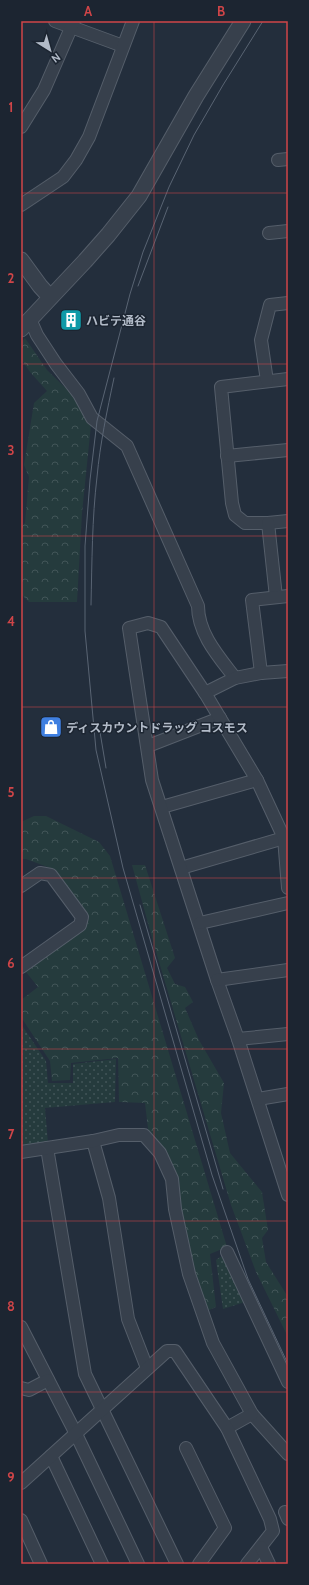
<svg xmlns="http://www.w3.org/2000/svg" width="309" height="1585" font-family="Cabin,'Noto Sans JP',sans-serif">
<style>
.grass{fill:url(#grass-dots)}
.forest{fill:url(#forest-crowns)}
.lines{fill:none;stroke-linecap:round;stroke-linejoin:round}
.minor-casing{stroke:#555e6a;stroke-width:14}
.tertiary-casing{stroke:#555e6a;stroke-width:17}
.minor{stroke:#37404c;stroke-width:12}
.tertiary{stroke:#37404c;stroke-width:15}
.tram{stroke:#596473;stroke-width:1}
.grid{fill:none;stroke:#cf4548;stroke-width:1;stroke-opacity:0.55}
.labels{text-anchor:middle;dominant-baseline:central;stroke-width:3;stroke-linejoin:round;paint-order:stroke}
.poi-label{font-size:12px;font-weight:bold;fill:#b2bbc8;stroke:#1c2531;text-anchor:start}
.neatline{fill:none;stroke:#cf4548;stroke-width:1.5}
.grid-label{font-size:13px;text-anchor:middle;font-weight:bold;fill:#cf4548}
</style>
<defs>
<pattern id="grass-dots" width="8" height="8" patternUnits="userSpaceOnUse"><rect width="8" height="8" fill="#253b3d"/><path d="M2 2h.1M6 6h.1" fill="none" stroke="#425558" stroke-width="1.8" stroke-linecap="round"/></pattern>
<pattern id="forest-crowns" width="20" height="18" patternUnits="userSpaceOnUse"><rect width="20" height="18" fill="#253b3d"/><path d="M2 6a3 3 0 1 1 6 0M12 15a3 3 0 1 1 6 0" fill="none" stroke="#425558"/></pattern>
</defs>
<rect width="100%" height="100%" fill="#232e3c"/>
<g class="grass">
<polygon points="21,1024 46,1061 48,1083 73,1083 73,1064 116,1059 115,1102 45,1108 48,1143 21,1146"/>
<polygon points="224,1256 245,1302 223,1309 216,1260 220,1257"/>
</g>
<g class="forest">
<polygon points="25,338 47,370 77,399 91,425 82,513 77,602 29,602 21,594 21,527 25,523 29,477 24,465 34,403 47,391 30,372 21,359 21,343"/>
<polygon points="34,816 46,816 99,842 110,856 227,1247 210,1254 216,1307 207,1311 193,1270 179,1212 149,1137 145,1103 119,1102 118,1058 71,1063 70,1080 52,1081 50,1061 21,1017 21,1000 38,987 26,972 83,929 88,916 53,869 26,859 21,859 21,822"/>
<polygon points="132,865 145,865 175,958 167,968 175,984 185,987 193,1002 185,1008 199,1040 224,1083 221,1113 230,1153 262,1192 268,1230 262,1238 266,1262 288,1297 288,1337 256,1272 231,1205 154,945"/>
</g>
<g class="lines">
<g class="minor-casing">
<g id="minor">
<polyline points="55,21 123,46"/>
<polyline points="21,127 44,90 74,21"/>
<polyline points="278,160 288,159"/>
<polyline points="21,205 63,177 76,160 89,137 133,21"/>
<polyline points="269,233 288,231"/>
<path d="M 30,319 L 37,335 L 56,364 L 79,394 L 92,418 L 127,446 L 198,606 C 198,634 219,657 235,678"/>
<polyline points="288,379 221,387 232,503 235,515 245,523 268,523 288,521"/>
<polyline points="267,381 261,340 270,305 288,303"/>
<polyline points="227,456 288,450"/>
<polyline points="268,523 276,597"/>
<polyline points="261,673 252,600 288,596"/>
<polyline points="205,693 235,678 261,673 288,671"/>
<polyline points="148,746 220,718"/>
<polyline points="162,807 257,780"/>
<polyline points="181,868 284,838"/>
<polyline points="21,886 40,873 51,875 82,917 80,925 21,967"/>
<polyline points="288,888 284,838 257,780 205,693 161,627 148,623 129,628 152,780 217,980 238,1039 288,1195"/>
<polyline points="200,923 288,903"/>
<polyline points="217,980 288,970"/>
<polyline points="238,1039 288,1034"/>
<polyline points="258,1099 288,1094"/>
<polyline points="93,1141 109,1198 128,1319 147,1368"/>
<polyline points="47,1148 85,1374 177,1564"/>
<polyline points="21,1152 93,1141 119,1135 144,1135 160,1153 172,1179 175,1209 189,1274 213,1343 252,1414 288,1454"/>
<polyline points="227,1252 288,1382"/>
<polyline points="21,1327 76,1434 138,1564"/>
<polyline points="21,1388 29,1390 48,1380"/>
<polyline points="227,1428 252,1414"/>
<polyline points="186,1448 225,1528 199,1564"/>
<polyline points="51,1456 102,1564"/>
<polyline points="21,1483 167,1351 175,1351 227,1428 270,1519 273,1531 247,1564"/>
<polyline points="285,1512 288,1519"/>
<polyline points="21,1520 41,1564"/>
<polyline points="261,1547 269,1564"/>
</g>
</g>
<g class="tertiary-casing">
<g id="tertiary">
<polyline points="21,260 40,286 50,297"/>
<polyline points="21,329 85,261 108,235 139,196 196,96 243,21"/>
</g>
</g>
<use href="#minor" class="minor"/>
<use href="#tertiary" class="tertiary"/>
<g class="tram">
<polyline points="263,21 223,85 194,135 169,187 143,252 130,294 97,421 90,480 85,546 85,631 96,750 123,868 212,1175 248,1279 288,1364"/>
<polyline points="138,286 168,207"/>
<path d="M 91,605 C 92,562 92,519 97,477 C 100,444 107,411 114,378"/>
<polyline points="100,732 106,768"/>
<polyline points="140,905 223,1189"/>
</g>
</g>
<path class="grid" d="M 154,21 L 154,1564M 21,193 L 288,193M 21,364 L 288,364M 21,536 L 288,536M 21,707 L 288,707M 21,878 L 288,878M 21,1049 L 288,1049M 21,1221 L 288,1221M 21,1392 L 288,1392"/>
<defs>
<g id="building-square" transform="scale(1.15)"><rect x="-9" y="-9" width="18" height="18" rx="4" fill="#0f9aa8" stroke="#1c2531"/><path d="M-4-6H4V6H1V3H-1V6H-4ZM-2.5-4.3h1.7v1.8h-1.7ZM.8-4.3h1.7v1.8H.8ZM-2.5-1h1.7V.8h-1.7ZM.8-1h1.7V.8H.8Z" fill="#fff"/></g>
<g id="shop-square" transform="scale(1.15)"><rect x="-9" y="-9" width="18" height="18" rx="4" fill="#3f7fe0" stroke="#1c2531"/><path d="M-5-2.5h2.3a2.7 3.5 0 0 1 5.4 0H5L5.5 6h-11ZM-1.5-2.5h3a1.5 2.3 0 0 0-3 0Z" fill="#fff"/></g>
</defs>
<g fill-rule="evenodd">
<use href="#building-square" x="71" y="320"/>
<use href="#shop-square" x="51" y="727"/>
</g>
<g class="labels">
<g class="poi-label">
<text x="86" y="320">ハビテ通谷</text>
<text x="66" y="727">ディスカウントドラッグ コスモス</text>
</g>
</g>
<rect width="309" height="1585" fill="none" stroke="#1c2531" stroke-width="44"/>
<g transform="translate(50 50) rotate(143)" stroke="#1c2531" stroke-width="3" paint-order="stroke">
<path d="M0-3L7 15L0 10L-7 15Z" fill="#b2bbc8"/>
<text y="-6" font-size="11" font-weight="bold" text-anchor="middle" fill="#b2bbc8">N</text>
</g>
<rect x="22" y="22" width="265" height="1541" class="neatline"/>
<g class="grid-label">
<text x="88" y="16">A</text>
<text x="221" y="16">B</text>
<text x="11" y="112">1</text>
<text x="11" y="283">2</text>
<text x="11" y="455">3</text>
<text x="11" y="626">4</text>
<text x="11" y="797">5</text>
<text x="11" y="968">6</text>
<text x="11" y="1139">7</text>
<text x="11" y="1311">8</text>
<text x="11" y="1482">9</text>
</g>
</svg>
